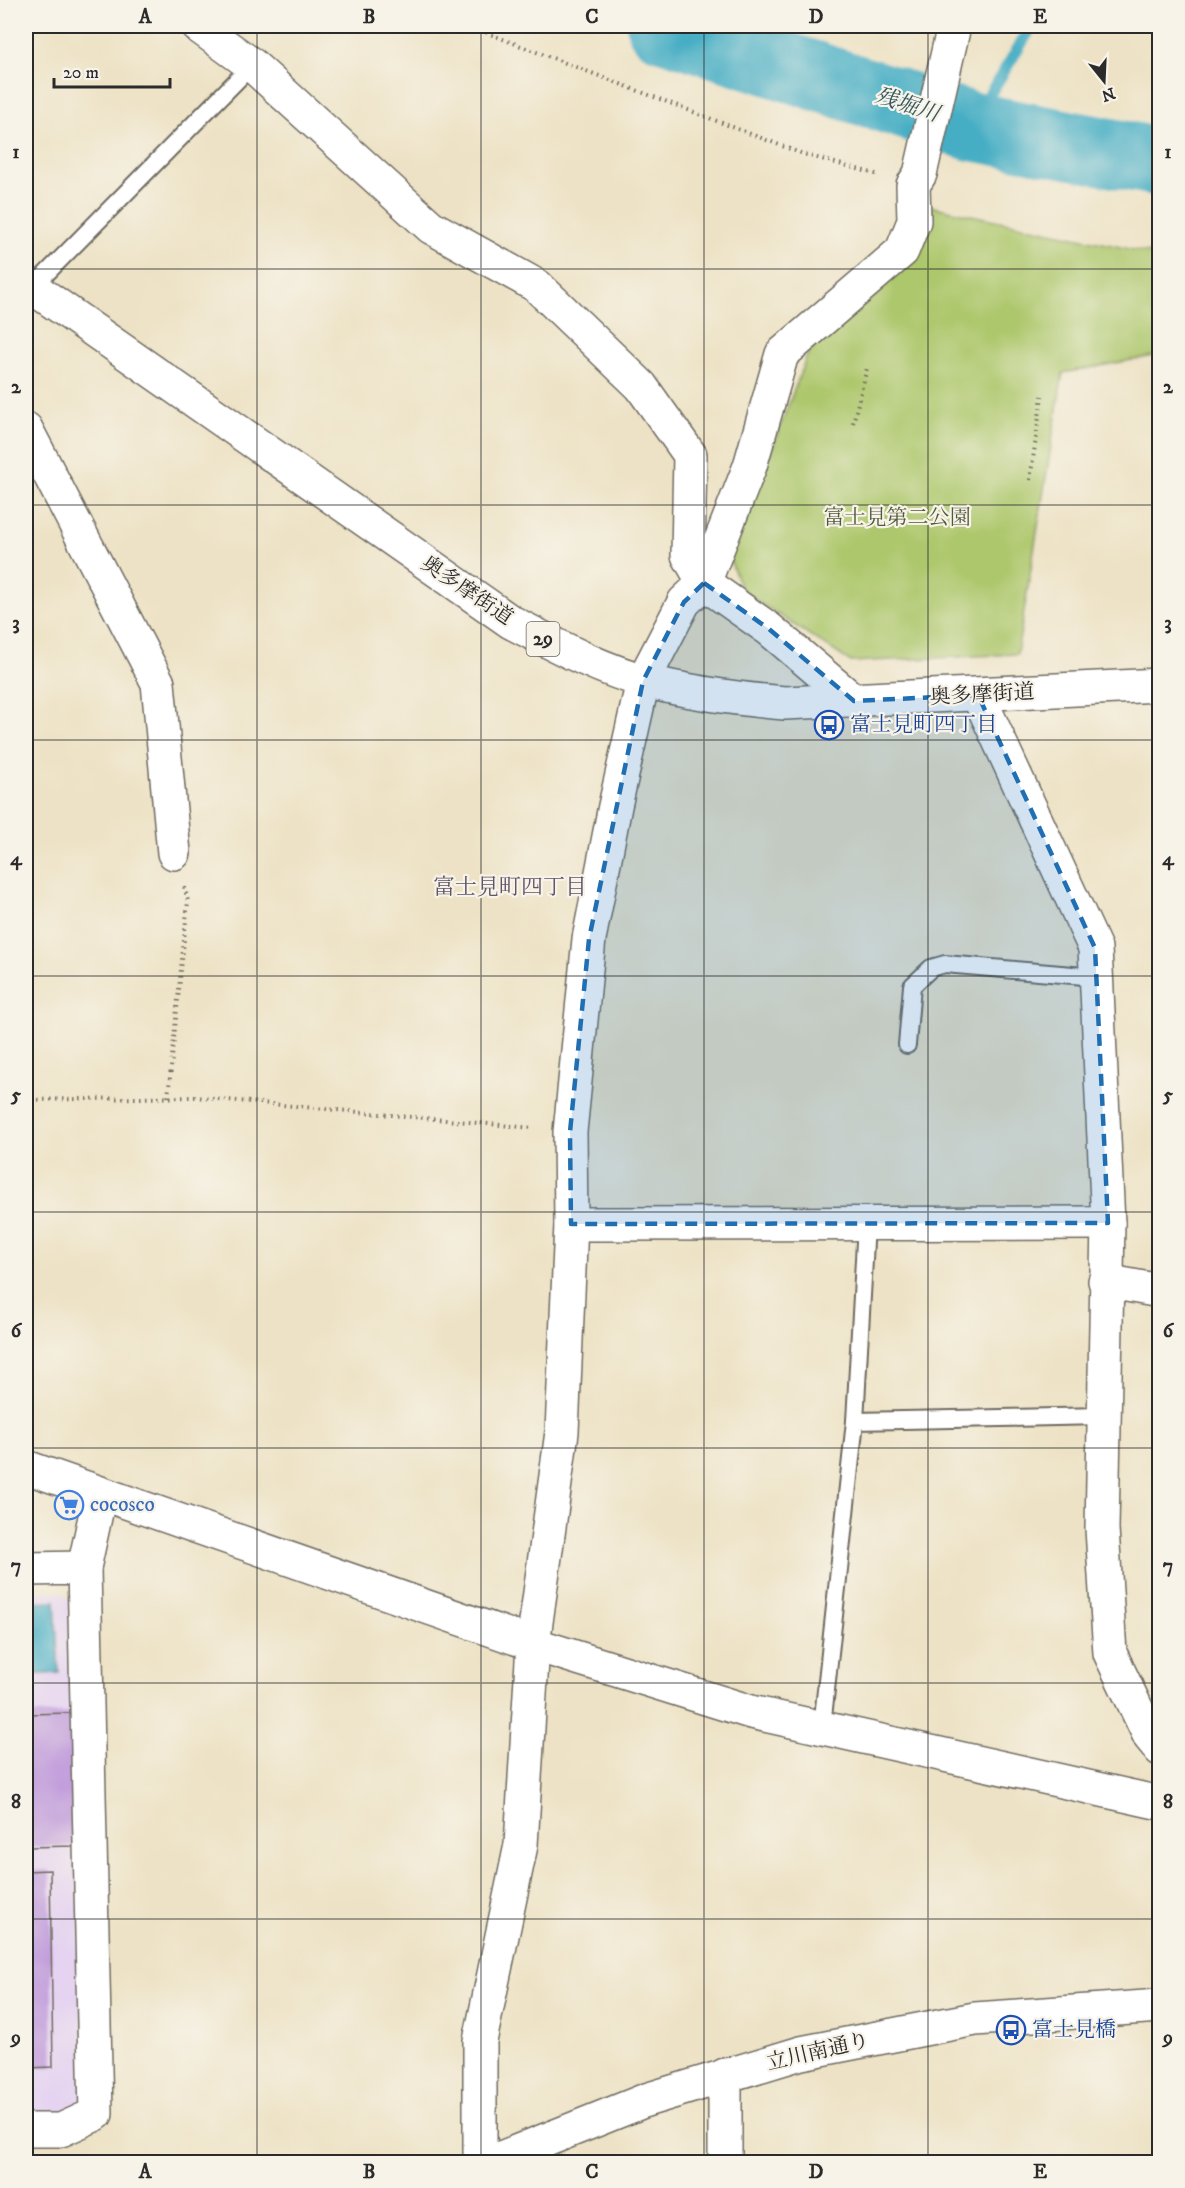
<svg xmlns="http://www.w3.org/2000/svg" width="1185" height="2188" font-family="'IM FELL DW Pica','Noto Serif JP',serif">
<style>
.built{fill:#e5d3f1}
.green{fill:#adc76c;stroke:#6c794c;stroke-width:1.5}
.water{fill:#45adc4;stroke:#386c78;stroke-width:1.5}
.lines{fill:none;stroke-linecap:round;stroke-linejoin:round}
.stream{stroke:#45adc4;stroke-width:12}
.river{stroke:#45adc4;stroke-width:69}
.building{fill:#c29fdc}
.lane-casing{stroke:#6f6b61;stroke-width:20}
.street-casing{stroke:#6f6b61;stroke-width:36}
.secondary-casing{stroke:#6f6b61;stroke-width:36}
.primary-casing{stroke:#6f6b61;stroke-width:36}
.path{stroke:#6f6b61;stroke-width:4;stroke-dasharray:1.5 4.5;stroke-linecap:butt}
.lane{stroke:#fff;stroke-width:16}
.street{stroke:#fff;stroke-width:33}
.secondary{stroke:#fff;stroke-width:33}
.primary{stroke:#fff;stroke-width:33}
.marked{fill:#1f6fb2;fill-opacity:0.2;stroke:#1f6fb2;stroke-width:4.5;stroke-dasharray:12 8;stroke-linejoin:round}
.grid{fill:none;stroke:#2b2b2b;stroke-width:1.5;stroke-opacity:0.55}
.labels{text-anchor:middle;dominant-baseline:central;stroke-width:4.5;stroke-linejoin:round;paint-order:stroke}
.shield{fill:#f7f3e8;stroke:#686764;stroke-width:1.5}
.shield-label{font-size:20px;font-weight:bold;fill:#2b2b2b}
.park-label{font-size:21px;fill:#525a3e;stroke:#f7f3e8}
.street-label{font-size:21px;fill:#2b2b2b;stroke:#f7f3e8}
.transit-label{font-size:21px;fill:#164399;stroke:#f7f3e8;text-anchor:start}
.shop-label{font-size:21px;fill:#366cbe;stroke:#f7f3e8;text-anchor:start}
.water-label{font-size:22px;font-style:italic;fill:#345861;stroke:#f7f3e8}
.neighbourhood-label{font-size:22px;fill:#605469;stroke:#f7f3e8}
.neatline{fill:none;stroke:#2b2b2b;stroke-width:2}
.grid-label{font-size:20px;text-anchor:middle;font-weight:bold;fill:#2b2b2b}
</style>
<rect width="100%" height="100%" fill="#f7f3e8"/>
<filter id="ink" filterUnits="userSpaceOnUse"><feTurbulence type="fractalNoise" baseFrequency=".0167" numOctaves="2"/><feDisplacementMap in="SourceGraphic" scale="12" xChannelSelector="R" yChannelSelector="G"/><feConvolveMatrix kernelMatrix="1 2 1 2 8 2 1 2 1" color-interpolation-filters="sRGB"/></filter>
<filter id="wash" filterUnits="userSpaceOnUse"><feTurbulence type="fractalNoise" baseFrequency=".008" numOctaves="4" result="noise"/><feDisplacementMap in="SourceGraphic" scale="24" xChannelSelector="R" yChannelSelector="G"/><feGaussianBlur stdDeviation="1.35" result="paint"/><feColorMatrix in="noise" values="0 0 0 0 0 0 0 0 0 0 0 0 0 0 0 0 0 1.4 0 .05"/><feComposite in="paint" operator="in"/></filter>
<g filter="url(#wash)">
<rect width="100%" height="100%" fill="#ede2c5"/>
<polygon class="built" points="61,1592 74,1604 84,2103 74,2112 26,2112 26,1593"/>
<polygon class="green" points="929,206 1159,255 1159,355 1063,373 1017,654 851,662 742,591 730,560 808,353"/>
<polygon class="water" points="55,1601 59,1673 26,1675 26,1602"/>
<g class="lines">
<polyline class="stream" points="970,126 1032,26"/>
<polyline class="river" points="661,26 970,126 1160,162"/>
</g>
<g id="blocks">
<g class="building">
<polygon points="72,1713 76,1846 26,1847 26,1714"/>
<polygon points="50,1870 53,2067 26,2068 26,1871"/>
</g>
</g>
</g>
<g filter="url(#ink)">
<use href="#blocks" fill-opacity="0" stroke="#6f6b61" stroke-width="1.5"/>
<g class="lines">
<g class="lane-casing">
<g id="lane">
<polyline points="32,288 252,65"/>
<polyline points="907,1045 912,986 931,968 945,964 1096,977"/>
<polyline points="855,1421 866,1224"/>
<polyline points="822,1727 855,1421 1103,1416"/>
</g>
</g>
<g class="street-casing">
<g id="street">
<polyline points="198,26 252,65 431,227 537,286 641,386 690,455 688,555 704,583 769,629 854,701"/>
<polyline points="26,429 158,683 174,853"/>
<polyline points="978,695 1095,948 1108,1223 1102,1529 1110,1653 1150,1737 1160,1749"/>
<polyline points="571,1224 1108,1223"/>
<polyline points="1105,1281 1160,1291"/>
<polyline points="26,1467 533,1644 751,1712 1160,1803"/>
<polyline points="84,1568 100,1494"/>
<polyline points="26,1569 84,1568 96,2114 61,2130 26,2130"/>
<polyline points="725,2075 725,2162"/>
<polyline points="480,2162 480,2041 521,1845 533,1644 562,1432 571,1224 570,1132 589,939 615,806 643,681 684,602 704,583 750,466 782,354 902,251 914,221 913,185 920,174 954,26"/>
</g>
</g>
<g class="secondary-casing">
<polyline id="secondary" points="491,2162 646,2100 801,2053 975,2019 1160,2006"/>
</g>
<g class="primary-casing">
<path id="primary" d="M 26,283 L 511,622 C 554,644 599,669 645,681 C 692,693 737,699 785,703 L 1160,685"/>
</g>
<g class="path">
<polyline points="469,26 803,154 879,175"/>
<polyline points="853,423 867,368"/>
<polyline points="1030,480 1042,396"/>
<polyline points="168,1097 188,901 184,886"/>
<polyline points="26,1100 195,1097 533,1128"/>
</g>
<use href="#lane" class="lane"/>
<use href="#street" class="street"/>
<use href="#secondary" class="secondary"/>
<use href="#primary" class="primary"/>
</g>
</g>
<path class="marked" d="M 704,583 L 769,629 L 854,701 L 978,695 L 1095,948 L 1108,1223 L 571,1224 L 570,1132 L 589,939 L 643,681 L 684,602 Z"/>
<path class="grid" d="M 257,26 L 257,2162M 481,26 L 481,2162M 704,26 L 704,2162M 928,26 L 928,2162M 26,269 L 1160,269M 26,505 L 1160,505M 26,740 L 1160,740M 26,976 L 1160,976M 26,1212 L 1160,1212M 26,1448 L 1160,1448M 26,1683 L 1160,1683M 26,1919 L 1160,1919"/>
<defs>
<g id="bus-ring" transform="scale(1.5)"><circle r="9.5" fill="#f7f3e8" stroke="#1a4fb4" stroke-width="1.5"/><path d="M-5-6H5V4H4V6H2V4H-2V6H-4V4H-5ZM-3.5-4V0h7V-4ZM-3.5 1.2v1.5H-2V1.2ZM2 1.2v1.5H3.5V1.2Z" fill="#1a4fb4"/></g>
<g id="supermarket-ring" transform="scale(1.5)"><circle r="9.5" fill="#f7f3e8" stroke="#3f7fe0" stroke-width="1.5"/><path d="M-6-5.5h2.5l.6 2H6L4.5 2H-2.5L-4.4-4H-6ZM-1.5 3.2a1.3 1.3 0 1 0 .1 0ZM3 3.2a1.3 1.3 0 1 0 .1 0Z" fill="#3f7fe0"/></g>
</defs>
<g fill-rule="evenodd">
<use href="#bus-ring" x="829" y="725"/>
<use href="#supermarket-ring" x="69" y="1505"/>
<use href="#bus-ring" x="1011" y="2030"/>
</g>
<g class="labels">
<rect class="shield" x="526.5" y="622" width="33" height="34" rx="4.5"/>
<g class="shield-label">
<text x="543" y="639">29</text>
</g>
<g class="park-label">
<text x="897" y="518">富士見第二公園</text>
</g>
<g class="street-label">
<text transform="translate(467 591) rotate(34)">奥多摩街道</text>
<text transform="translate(982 695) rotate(-3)">奥多摩街道</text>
<text transform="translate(818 2052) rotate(-13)">立川南通り</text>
</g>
<g class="transit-label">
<text x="850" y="725">富士見町四丁目</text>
<text x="1032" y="2030">富士見橋</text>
</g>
<g class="shop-label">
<text x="90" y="1505">cocosco</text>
</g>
<g class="water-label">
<text transform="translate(907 105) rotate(18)">残堀川</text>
</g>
<g class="neighbourhood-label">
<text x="510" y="887">富士見町四丁目</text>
</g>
</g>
<rect width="1185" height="2188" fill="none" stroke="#f7f3e8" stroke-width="66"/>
<g transform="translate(1104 81) rotate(162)" stroke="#f7f3e8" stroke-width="4.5" paint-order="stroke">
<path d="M0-4.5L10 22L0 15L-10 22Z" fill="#2b2b2b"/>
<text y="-9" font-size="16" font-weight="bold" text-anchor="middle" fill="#2b2b2b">N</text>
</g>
<path d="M54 78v9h116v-9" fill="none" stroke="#2b2b2b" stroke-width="3"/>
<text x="63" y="78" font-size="18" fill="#2b2b2b" stroke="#f7f3e8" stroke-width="4.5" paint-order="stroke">20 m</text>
<rect x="33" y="33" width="1119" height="2122" class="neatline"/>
<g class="grid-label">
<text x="145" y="23">A</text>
<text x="369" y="23">B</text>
<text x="592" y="23">C</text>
<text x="816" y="23">D</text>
<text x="1040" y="23">E</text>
<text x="16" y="158">1</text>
<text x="1168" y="158">1</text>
<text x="16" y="393">2</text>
<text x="1168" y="393">2</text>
<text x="16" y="629">3</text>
<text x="1168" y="629">3</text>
<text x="16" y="865">4</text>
<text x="1168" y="865">4</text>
<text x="16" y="1101">5</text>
<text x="1168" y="1101">5</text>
<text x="16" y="1337">6</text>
<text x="1168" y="1337">6</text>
<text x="16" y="1572">7</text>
<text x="1168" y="1572">7</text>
<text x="16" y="1808">8</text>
<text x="1168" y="1808">8</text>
<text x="16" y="2044">9</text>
<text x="1168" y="2044">9</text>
<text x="145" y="2178">A</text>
<text x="369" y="2178">B</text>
<text x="592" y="2178">C</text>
<text x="816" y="2178">D</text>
<text x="1040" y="2178">E</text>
</g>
</svg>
